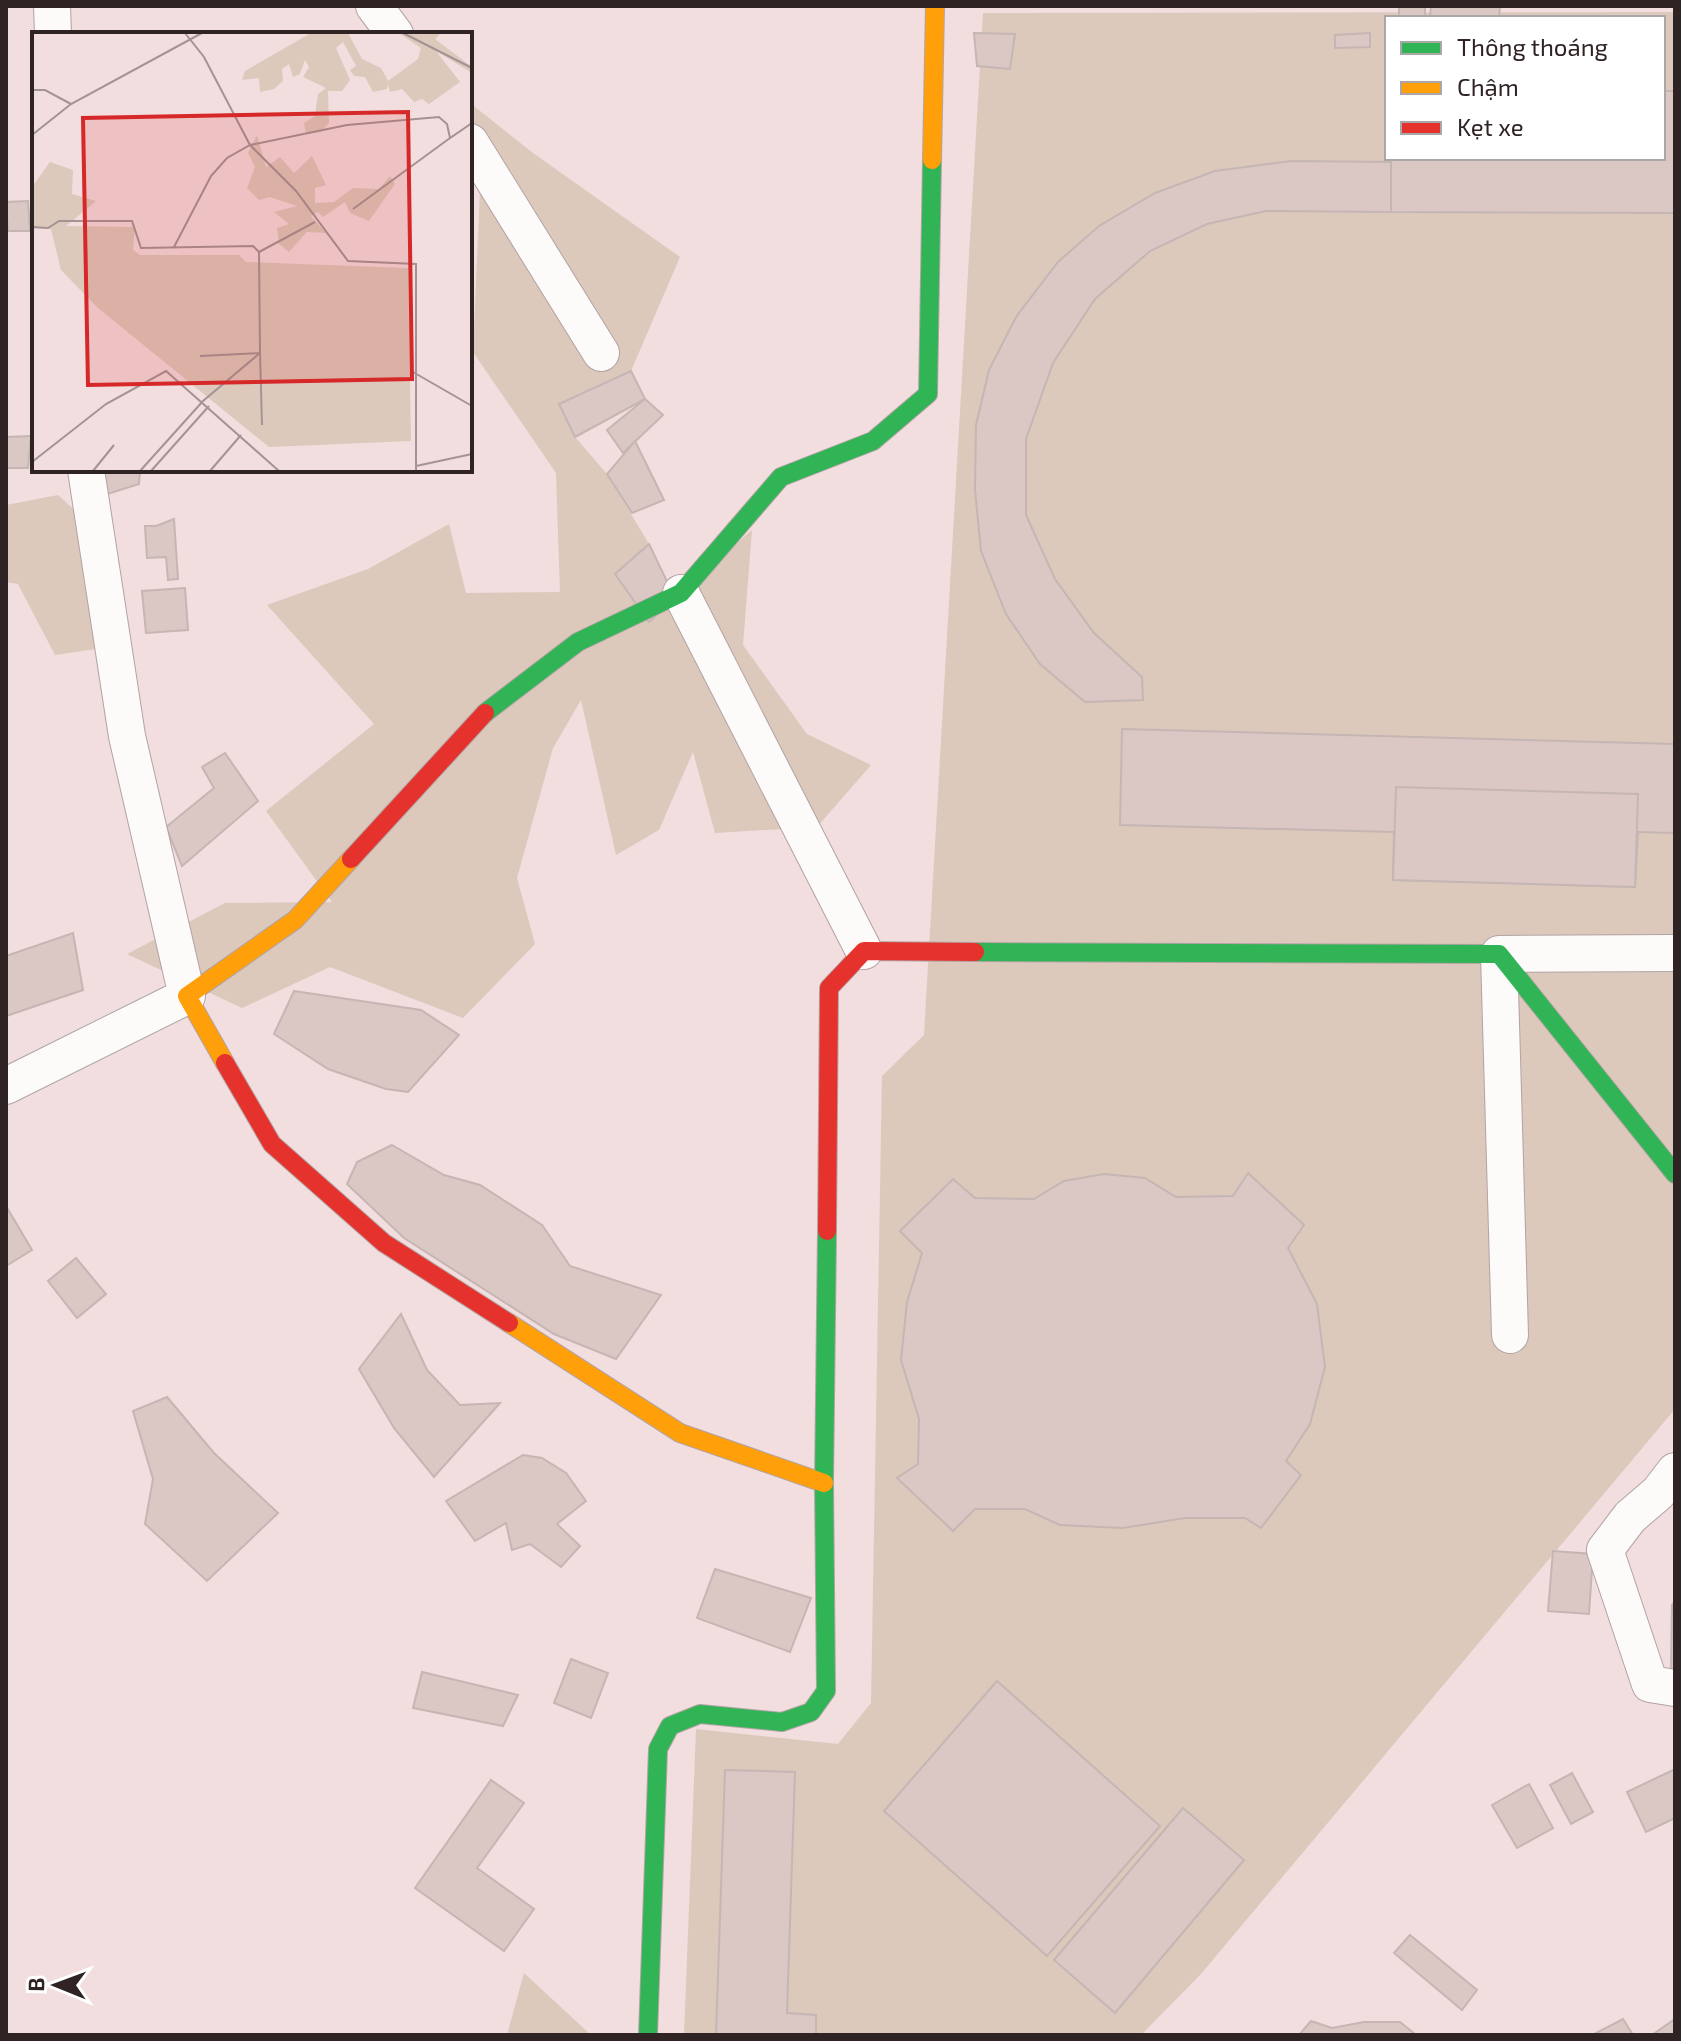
<svg xmlns="http://www.w3.org/2000/svg" width="1681" height="2041" font-family="'Exo 2',sans-serif">
<style>
.green{fill:#dcc9bc;fill-rule:evenodd}
.building{fill:#dbc8c5;stroke:#c5b6b4;stroke-width:2}
.lines{fill:none;stroke-linecap:round;stroke-linejoin:round}
.street-casing{stroke:#b2a3a4;stroke-width:38}
.fast-casing{stroke:#b2a3a4;stroke-width:20}
.slow-casing{stroke:#b2a3a4;stroke-width:20}
.jam-casing{stroke:#b2a3a4;stroke-width:20}
.street{stroke:#fdfafa;stroke-width:36}
.fast{stroke:#30b455;stroke-width:18}
.slow{stroke:#ff9f0a;stroke-width:18}
.jam{stroke:#e5322d;stroke-width:18}
.inset-road{fill:none;stroke:#a49394;stroke-width:2}
.view{fill:#d62828;fill-opacity:0.15;stroke:#d62828;stroke-width:4}
.inset-edge{fill:none;stroke:#302324;stroke-width:4}
</style>
<rect width="100%" height="100%" fill="#f2dddf"/>
<g class="green">
<path d="M 1675,12 L 1675,1409 L 1201,1974 L 1141,2035 L 684,2035 L 696,1729 L 838,1744 L 871,1703 L 882,1076 L 924,1035 L 983,13 ZM 1387,18 L 1663,18 L 1663,158 L 1387,158 Z"/>
<polygon points="470,103 533,153 680,257 631,371 560,404 575,437 607,474 649,544 615,574 649,621 752,530 743,645 807,734 871,765 817,827 715,833 693,752 659,830 616,855 581,700 553,748 517,878 535,944 463,1018 330,967 242,1008 127,954 225,903 332,902 266,811 374,724 267,605 368,569 449,524 466,593 560,592 556,473 473,352 480,190 470,181"/>
<polygon points="58,495 115,547 130,644 55,655 18,584 6,582 6,505"/>
<polygon points="524,1973 591,2035 507,2035"/>
</g>
<g class="building">
<polygon points="1431,6 1500,6 1499,18 1430,18"/>
<rect x="1399" y="7" width="26" height="11"/>
<polygon points="974,33 1015,34 1010,69 977,66"/>
<polygon points="1370,33 1370,47 1335,48 1335,35"/>
<polygon points="1663,91 1675,91 1675,213 1391,212 1391,158 1663,158"/>
<polygon points="1291,161 1391,162 1391,212 1266,211 1207,224 1150,251 1095,299 1053,363 1026,439 1026,515 1055,579 1094,633 1142,677 1143,700 1085,702 1040,664 1006,614 981,551 975,490 976,425 989,370 1016,317 1058,262 1099,226 1155,193 1215,171"/>
<polygon points="28,201 30,231 8,231 6,202"/>
<polygon points="631,371 645,399 575,437 559,404"/>
<polygon points="645,399 663,415 623,453 607,430"/>
<polygon points="31,436 28,468 6,468 6,437"/>
<polygon points="635,441 664,500 632,513 607,474"/>
<polygon points="91,470 140,470 139,484 95,498"/>
<polygon points="174,519 178,579 168,580 166,557 147,558 145,526 156,526"/>
<polygon points="649,544 675,598 649,622 615,574"/>
<polygon points="185,588 188,630 146,633 142,591"/>
<polygon points="1122,729 1675,744 1675,833 1638,832 1635,887 1393,880 1394,832 1120,825"/>
<polygon points="225,753 258,801 182,866 166,827 214,788 202,767"/>
<polygon points="1396,787 1638,794 1635,887 1393,880"/>
<polygon points="73,933 83,990 6,1016 6,956"/>
<polygon points="294,991 421,1010 459,1035 408,1092 386,1089 328,1069 274,1034"/>
<polygon points="392,1145 444,1175 480,1185 542,1225 570,1266 661,1295 616,1359 554,1334 404,1238 347,1184 357,1162"/>
<polygon points="1248,1173 1304,1225 1288,1248 1317,1304 1325,1367 1310,1424 1286,1461 1301,1475 1261,1528 1245,1518 1185,1518 1123,1528 1060,1525 1025,1509 975,1509 953,1531 897,1478 918,1464 919,1419 901,1360 907,1302 922,1253 900,1231 953,1179 975,1198 1034,1199 1064,1181 1104,1174 1145,1178 1176,1197 1233,1196"/>
<polygon points="6,1206 32,1250 6,1266"/>
<polygon points="76,1258 106,1294 77,1318 48,1281"/>
<polygon points="401,1314 427,1370 460,1405 500,1403 434,1477 394,1428 359,1369"/>
<polygon points="167,1397 214,1453 278,1513 207,1581 145,1524 153,1479 133,1411"/>
<polygon points="523,1455 542,1458 566,1473 586,1501 557,1524 580,1546 561,1567 530,1544 512,1550 506,1523 475,1541 446,1501"/>
<polygon points="1553,1551 1593,1554 1589,1614 1548,1611"/>
<polygon points="715,1569 811,1598 790,1652 697,1618"/>
<polygon points="1675,1602 1675,1674 1671,1674 1672,1605"/>
<polygon points="571,1659 608,1673 591,1718 554,1703"/>
<polygon points="422,1672 518,1695 503,1726 413,1708"/>
<polygon points="997,1681 1160,1826 1047,1956 884,1811"/>
<polygon points="1675,1769 1675,1818 1646,1832 1627,1792"/>
<polygon points="725,1770 795,1772 787,2013 816,2015 816,2035 716,2035"/>
<polygon points="1572,1773 1593,1812 1571,1824 1550,1785"/>
<polygon points="491,1780 524,1803 477,1868 534,1909 504,1951 415,1888"/>
<polygon points="1529,1784 1553,1828 1517,1848 1492,1805"/>
<polygon points="1183,1808 1244,1860 1115,2013 1054,1960"/>
<polygon points="1410,1935 1477,1990 1462,2010 1394,1953"/>
<polygon points="1623,2019 1633,2035 1597,2035 1596,2033"/>
<polygon points="1675,2019 1675,2035 1652,2035"/>
<polygon points="1311,2021 1332,2028 1364,2022 1400,2022 1416,2035 1299,2035"/>
</g>
<g class="lines">
<g class="street-casing">
<g id="street">
<polyline points="52,6 53,34"/>
<polyline points="374,6 395,34"/>
<polyline points="470,142 601,353"/>
<polyline points="681,593 864,951"/>
<polyline points="6,1086 187,996 127,736 86,470"/>
<polyline points="1510,1335 1499,954 1675,953"/>
<polyline points="1675,1471 1658,1493 1630,1517 1605,1550 1650,1684 1675,1688"/>
</g>
</g>
<g class="fast-casing">
<g id="fast">
<polyline points="485,713 578,642 681,593 781,477 873,441 928,394 932,160"/>
<polyline points="975,952 1499,954 1675,1174"/>
<polyline points="648,2035 658,1749 670,1726 700,1714 782,1722 811,1712 826,1691 824,1483 827,1231"/>
</g>
</g>
<g class="slow-casing">
<g id="slow">
<polyline points="932,160 935,6"/>
<polyline points="225,1063 187,996 295,920 351,859"/>
<polyline points="509,1323 680,1433 824,1483"/>
</g>
</g>
<g class="jam-casing">
<g id="jam">
<polyline points="351,859 485,713"/>
<polyline points="225,1063 272,1144 384,1243 509,1323"/>
<polyline points="827,1231 829,988 864,951 975,952"/>
</g>
</g>
<use href="#street" class="street"/>
<use href="#fast" class="fast"/>
<use href="#slow" class="slow"/>
<use href="#jam" class="jam"/>
</g>
<g transform="translate(32 32)">
<rect width="440" height="440" fill="#f2dddf"/>
<path d="M 279,1 L 316,1 L 330,27 L 349,36 L 356,49 L 386,27 L 389,16 L 367,1 L 409,1 L 403,7 L 440,35 L 440,41 L 404,19 L 428,50 L 397,72 L 390,67 L 382,70 L 370,57 L 358,60 L 356,52 L 355,57 L 341,60 L 333,45 L 322,44 L 318,38 L 324,34 L 311,10 L 304,16 L 318,48 L 310,59 L 296,59 L 297,91 L 289,100 L 274,102 L 272,91 L 283,84 L 286,62 L 294,56 L 271,45 L 277,35 L 273,28 L 268,42 L 261,45 L 257,32 L 250,37 L 251,49 L 242,57 L 228,60 L 227,46 L 210,48 L 213,39 ZM 225,103 L 234,135 L 248,125 L 262,141 L 280,124 L 294,153 L 283,156 L 283,171 L 302,170 L 321,156 L 347,157 L 358,144 L 363,152 L 337,189 L 318,181 L 313,170 L 291,185 L 286,180 L 279,184 L 294,201 L 275,200 L 257,220 L 247,212 L 245,196 L 257,192 L 242,180 L 265,174 L 238,165 L 227,168 L 215,156 L 223,135 L 216,121 ZM 18,130 L 41,138 L 40,162 L 64,169 L 34,194 L 103,195 L 101,218 L 108,223 L 207,223 L 214,230 L 376,236 L 379,409 L 237,415 L 66,276 L 29,238 L 19,197 L 0,196 L 0,155 Z" fill="#dcc9bc"/>
<path class="inset-road" d="M 153,1 L 172,25 L 218,113 L 315,93 L 407,85 L 415,92 L 418,106 L 440,91M 371,1 L 440,36M 0,58 L 13,58 L 39,72M 0,103 L 39,72 L 170,1M 321,177 L 418,106M 0,195 L 16,196 L 27,189 L 100,189 L 109,216 L 221,214 L 227,220M 142,215 L 179,144 L 195,126 L 218,113 L 264,159 L 316,229 L 384,232 L 384,439M 227,220 L 283,190M 168,324 L 228,321 L 230,393M 381,340 L 440,374M 0,430 L 74,372 L 134,339 L 247,439M 384,434 L 440,422M 61,439 L 82,413M 108,439 L 171,369 L 228,321 L 227,220M 119,439 L 177,374M 178,439 L 209,403"/>
<path class="view" d="M 376,80 L 380,347 L 56,353 L 51,86 Z"/>
<rect width="440" height="440" class="inset-edge"/>
</g>
<rect width="1681" height="2041" fill="none" stroke="#302324" stroke-width="16"/>
<rect x="1385" y="16" width="280" height="144" fill="#ffffff" stroke="#aca7a7" stroke-width="2"/>
<rect x="1401" y="42" width="40" height="12" fill="#30b455" stroke="#aca7a7" stroke-width="2"/>
<text x="1457" y="56" font-size="24" fill="#302324">Thông thoáng</text>
<rect x="1401" y="82" width="40" height="12" fill="#ff9f0a" stroke="#aca7a7" stroke-width="2"/>
<text x="1457" y="96" font-size="24" fill="#302324">Chậm</text>
<rect x="1401" y="122" width="40" height="12" fill="#e5322d" stroke="#aca7a7" stroke-width="2"/>
<text x="1457" y="136" font-size="24" fill="#302324">Kẹt xe</text>
<g transform="translate(56 1985) rotate(271)" stroke="#ffffff" stroke-width="6" paint-order="stroke">
<path d="M0-6L14 30L0 20L-14 30Z" fill="#302324"/>
<text y="-12" font-size="22" font-weight="bold" text-anchor="middle" fill="#302324">B</text>
</g>
</svg>
